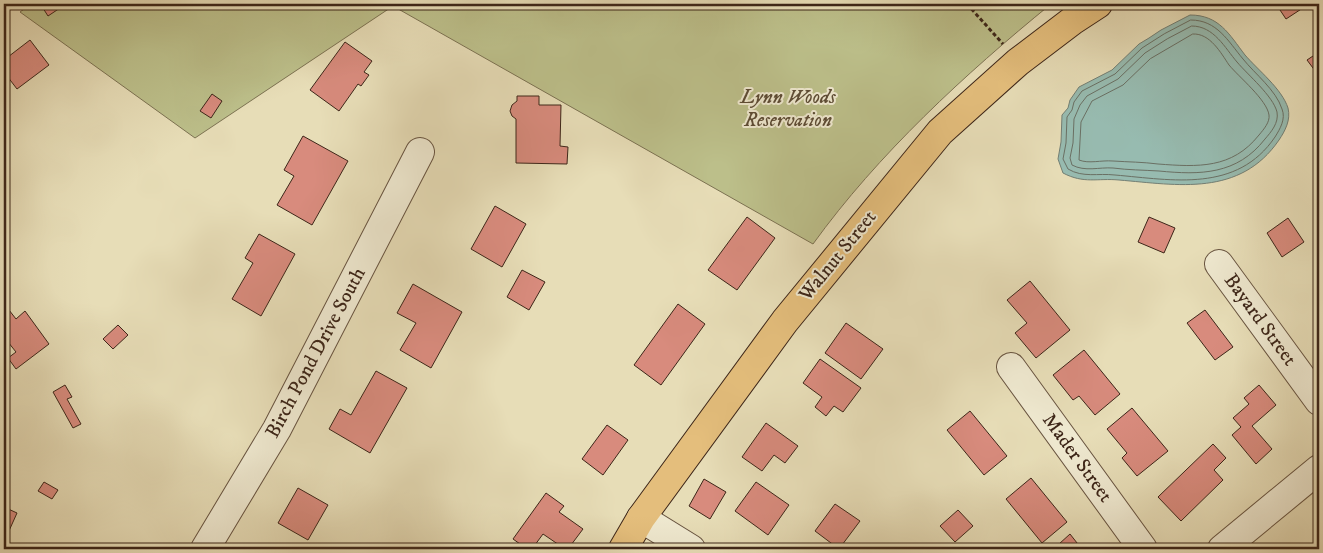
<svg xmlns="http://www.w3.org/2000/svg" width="1323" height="553" font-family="'IM FELL DW Pica',serif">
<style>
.green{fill:#bcbf8a;stroke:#7c7252}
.water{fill:#97bbb0;stroke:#737f74}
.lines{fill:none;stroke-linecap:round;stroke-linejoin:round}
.shore{stroke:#6a7064;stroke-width:1}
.building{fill:#d88b7d;stroke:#3d2619}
.minor-casing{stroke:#685440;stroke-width:30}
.major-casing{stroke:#3d2619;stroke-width:30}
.path{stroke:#3d2619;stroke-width:3;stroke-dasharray:4 2.5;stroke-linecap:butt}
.minor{stroke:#efe9d0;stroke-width:28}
.major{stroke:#e4be7c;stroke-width:28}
.labels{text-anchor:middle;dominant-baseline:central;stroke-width:4;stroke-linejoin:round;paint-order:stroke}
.park-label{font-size:20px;font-style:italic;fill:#5d4c35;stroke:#efe9d0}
.street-label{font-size:20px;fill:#3d2619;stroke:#efe9d0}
</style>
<rect width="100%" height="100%" fill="#e7ddb7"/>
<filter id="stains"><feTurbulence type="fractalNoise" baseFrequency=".004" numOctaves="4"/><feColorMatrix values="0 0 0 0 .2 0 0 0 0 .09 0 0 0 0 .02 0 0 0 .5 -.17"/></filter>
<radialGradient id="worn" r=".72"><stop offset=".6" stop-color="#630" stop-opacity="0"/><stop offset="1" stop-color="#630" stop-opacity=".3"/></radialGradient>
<path class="green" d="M 31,4 L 1051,4 C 965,74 878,154 813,244 L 393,6 L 195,138 L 20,12 Z"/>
<path class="water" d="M 1190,15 C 1219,15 1229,34 1245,55 C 1258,70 1282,89 1288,108 C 1291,120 1285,131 1279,140 C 1240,197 1178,185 1119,180 C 1097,178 1084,184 1063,173 L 1058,159 L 1061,142 L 1062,115 L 1068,108 L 1070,100 L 1079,87 L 1112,70 L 1139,44 L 1149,38 L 1161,30 Z"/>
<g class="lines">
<g class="shore">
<path d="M 1191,20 C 1217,20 1228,41 1243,59 C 1255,74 1276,90 1282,109 C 1286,119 1280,129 1275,137 C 1237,193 1173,180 1115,175 C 1098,173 1083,178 1068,169 L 1063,159 L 1066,143 L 1067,117 L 1072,110 L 1074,102 L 1082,91 L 1115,74 L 1142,48 L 1164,34 Z"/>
<path d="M 1192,26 C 1214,26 1225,48 1237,62 C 1248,75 1273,96 1277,112 C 1279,123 1271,132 1265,139 C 1237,175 1200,175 1159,171 C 1143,170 1128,170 1113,168 C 1099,167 1085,172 1072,165 L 1070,158 L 1073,143 L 1074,119 L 1080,105 L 1087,96 L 1118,79 L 1145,53 L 1167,39 Z"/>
<path d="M 1193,34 C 1210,33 1221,53 1229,65 C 1239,77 1267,100 1269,115 C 1270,122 1264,129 1259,135 C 1232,169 1198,167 1158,164 C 1143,162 1128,162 1113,161 C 1101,160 1089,164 1079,160 L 1081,122 L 1092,101 L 1123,85 L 1150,59 Z"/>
</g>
</g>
<g class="building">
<polygon points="43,4 57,4 60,8 48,16 41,5"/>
<polygon points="1276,4 1309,4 1286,19"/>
<polygon points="30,40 49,65 17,89 4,72 4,60"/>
<polygon points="345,42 372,61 364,72 369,75 361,86 358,84 339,111 310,90"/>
<polygon points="1316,54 1319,59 1319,76 1307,60"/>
<polygon points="212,94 222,101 211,118 200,111"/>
<polygon points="517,96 539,96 539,105 561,105 560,146 568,147 567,164 516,163 516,119 512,116 510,111 512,105 517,101"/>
<polygon points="303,136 348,161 312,225 277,205 294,176 284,170"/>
<polygon points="495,206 526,224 502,267 471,249"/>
<polygon points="747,217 775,238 737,290 708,270"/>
<polygon points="1149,217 1175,228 1164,253 1138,242"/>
<polygon points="1288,218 1304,242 1282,257 1267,233"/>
<polygon points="259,234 295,254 261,316 232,299 253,263 245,258"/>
<polygon points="522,270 545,282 529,310 507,297"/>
<polygon points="1030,281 1070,330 1036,358 1015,333 1027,323 1007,300"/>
<polygon points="413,284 462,312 431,368 400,350 416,323 397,313"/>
<polygon points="678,304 705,324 661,385 634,365"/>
<polygon points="9,310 16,319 25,311 49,344 16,369 8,358 16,352 4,337 4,313"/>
<polygon points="1205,310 1233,347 1215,360 1187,323"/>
<polygon points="846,323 883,349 861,379 825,353"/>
<polygon points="118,325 128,335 113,349 103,339"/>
<polygon points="1084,350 1120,394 1095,415 1079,396 1073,400 1053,375"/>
<polygon points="820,359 861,388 843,412 834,406 826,416 815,407 822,397 803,383"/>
<polygon points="376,371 407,388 370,453 329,429 340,409 351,415"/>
<polygon points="65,385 72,397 67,399 81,424 73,428 53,392"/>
<polygon points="1259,385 1276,405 1252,426 1272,449 1256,464 1232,435 1241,427 1233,418 1249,404 1244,398"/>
<polygon points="1132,408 1168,451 1137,476 1122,458 1127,453 1107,429"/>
<polygon points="970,411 1007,456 984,475 947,430"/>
<polygon points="766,423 798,446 785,463 774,455 762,471 742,457"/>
<polygon points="607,425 628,440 603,475 582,459"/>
<polygon points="1213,444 1226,458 1214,470 1223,480 1181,521 1158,497"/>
<polygon points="1031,478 1067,522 1042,543 1006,499"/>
<polygon points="704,479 726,492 710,519 689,506"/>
<polygon points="44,482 58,490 52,499 38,491"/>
<polygon points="756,482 789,505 768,535 735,511"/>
<polygon points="298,488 328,505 308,540 278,523"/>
<polygon points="546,493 564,506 559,512 583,529 568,549 565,549 543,534 532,549 527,549 513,539"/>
<polygon points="835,504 860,521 839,549 815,531"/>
<polygon points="4,507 17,513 4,542"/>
<polygon points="958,510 973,526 955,542 940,526"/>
<polygon points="1070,534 1081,548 1080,549 1063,549 1059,544"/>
</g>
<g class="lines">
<g class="minor-casing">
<g id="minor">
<polyline points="1219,264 1319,401"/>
<polyline points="1011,367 1143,549"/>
<polyline points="641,518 691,549"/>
<polyline points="205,549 277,429 420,152"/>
<polyline points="1222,549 1319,469"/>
</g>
</g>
<g class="major-casing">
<polyline id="major" points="623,549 641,518 785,321 940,132 1018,62 1072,21 1098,4"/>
</g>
<polyline class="path" points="967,4 1003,44"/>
<use href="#minor" class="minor"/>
<use href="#major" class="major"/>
</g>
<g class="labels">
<g class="park-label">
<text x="788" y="97">Lynn Woods<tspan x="788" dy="23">Reservation</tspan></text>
</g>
<g class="street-label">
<text transform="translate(838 256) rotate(-51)">Walnut Street</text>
<text transform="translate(1260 320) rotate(54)">Bayard Street</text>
<text transform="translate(316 353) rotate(-62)">Birch Pond Drive South</text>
<text transform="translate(1077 458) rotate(54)">Mader Street</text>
</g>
</g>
<rect width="1323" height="553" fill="none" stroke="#e7ddb7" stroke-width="20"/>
<rect x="5" y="5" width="1313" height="543" fill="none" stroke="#3d2619" stroke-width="2.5"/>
<rect x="10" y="10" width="1303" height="533" fill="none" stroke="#3d2619"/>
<rect width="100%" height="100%" filter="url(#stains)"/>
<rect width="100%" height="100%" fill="url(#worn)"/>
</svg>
